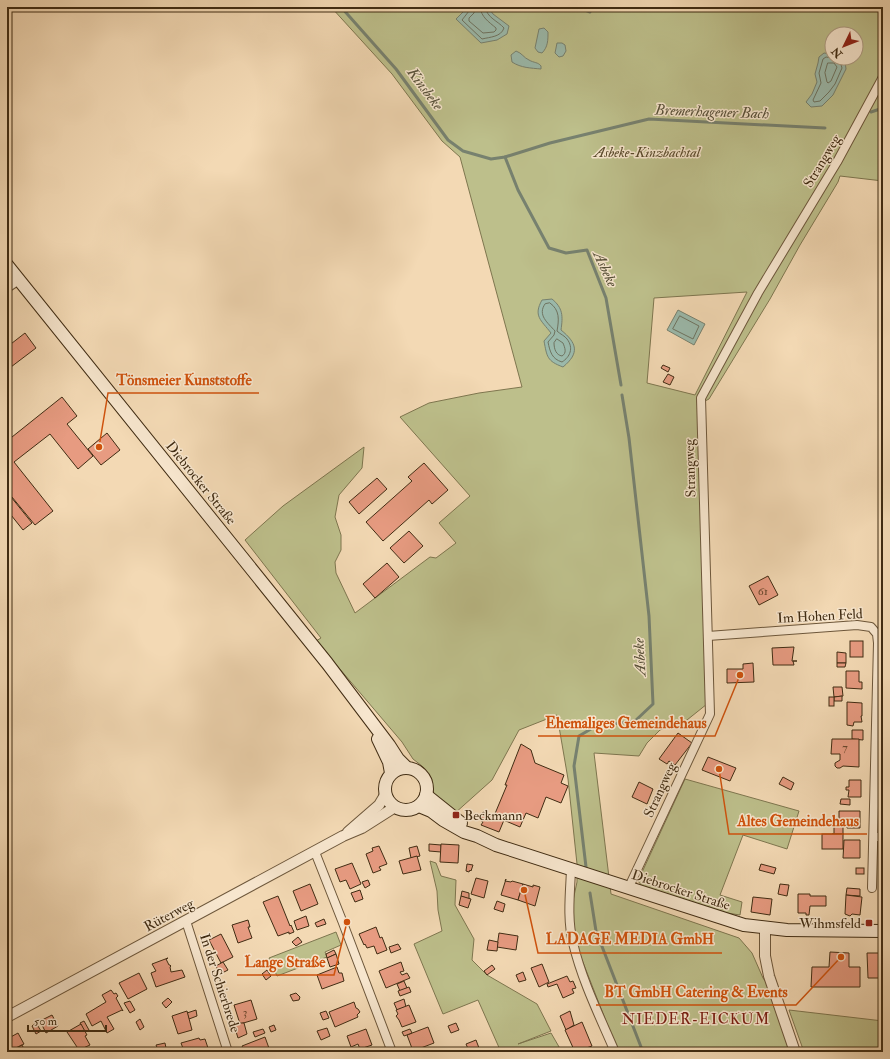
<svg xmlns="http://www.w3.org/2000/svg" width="890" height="1059" font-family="'IM FELL Double Pica',serif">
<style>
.green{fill:#bdbf8b;stroke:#7e764f;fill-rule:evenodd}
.water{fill:#9bbaac;stroke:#77816f}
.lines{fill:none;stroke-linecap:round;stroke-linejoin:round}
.shore{stroke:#6e7360;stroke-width:1}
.stream{stroke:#77816f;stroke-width:3}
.building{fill:#e79b81;stroke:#402c13}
.minor-casing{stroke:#6d573b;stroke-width:10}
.tertiary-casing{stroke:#6d573b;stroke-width:12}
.secondary-casing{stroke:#402c13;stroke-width:14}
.minor{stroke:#f7e6ce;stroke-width:8}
.tertiary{stroke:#f7e6ce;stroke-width:10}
.secondary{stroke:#f7e6ce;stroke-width:12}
.poi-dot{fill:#8f2418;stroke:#f7e6ce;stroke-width:1.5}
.labels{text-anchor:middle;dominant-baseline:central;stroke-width:3;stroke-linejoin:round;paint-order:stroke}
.number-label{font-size:12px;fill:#6a482e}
.park-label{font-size:14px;font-style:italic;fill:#59492b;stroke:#f7e6ce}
.street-label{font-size:14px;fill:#402c13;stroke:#f7e6ce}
.poi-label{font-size:14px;fill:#402c13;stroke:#f7e6ce;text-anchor:start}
.water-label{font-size:15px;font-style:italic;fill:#575039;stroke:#f7e6ce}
.neighbourhood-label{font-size:15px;letter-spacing:1px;fill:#7a1f14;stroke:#f7e6ce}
.leader{fill:none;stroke:#cf520d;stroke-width:1.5}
.callout-dot{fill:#cf520d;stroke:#f7e6ce;stroke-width:1.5}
.callout-label{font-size:15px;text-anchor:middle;font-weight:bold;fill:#cf520d;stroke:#f7e6ce;stroke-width:3;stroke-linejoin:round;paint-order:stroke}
</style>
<rect width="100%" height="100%" fill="#f3d9b4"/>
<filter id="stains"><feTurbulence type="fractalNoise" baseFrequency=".005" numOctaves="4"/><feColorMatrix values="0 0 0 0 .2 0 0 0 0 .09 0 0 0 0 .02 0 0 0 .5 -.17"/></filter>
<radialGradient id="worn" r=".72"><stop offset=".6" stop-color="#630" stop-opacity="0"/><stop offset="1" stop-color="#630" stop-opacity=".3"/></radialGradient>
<g class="green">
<path d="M 331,7 L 883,7 L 883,181 L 840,176 L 838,182 L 800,245 L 770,299 L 709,399 L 703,402 L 707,704 L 687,720 L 660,730 L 647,743 L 639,756 L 594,753 L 611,894 L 739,938 L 752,953 L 763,978 L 771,989 L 791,1052 L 618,1052 L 568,924 L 577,882 L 577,864 L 568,779 L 557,715 L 519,730 L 492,780 L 454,814 L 434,796 L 432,779 L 422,766 L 413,759 L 402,742 L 316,641 L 321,638 L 245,540 L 283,506 L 364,447 L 362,468 L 339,495 L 335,517 L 341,535 L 341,550 L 335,562 L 336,573 L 355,613 L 430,557 L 436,558 L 456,543 L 439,523 L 470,496 L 400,417 L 429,403 L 479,393 L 522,387 L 460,157 L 442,141 L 392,74 ZM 832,34 L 856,34 L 856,58 L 832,58 ZM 747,292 L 695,395 L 647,383 L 654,298 Z"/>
<polygon points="685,779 799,811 787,849 743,835 720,895 742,902 740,915 727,913 642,886 638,881"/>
<polygon points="430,861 436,863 441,876 456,880 455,905 474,939 472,960 487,975 537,1004 551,1031 518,1044 551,1033 562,1052 501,1052 478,1000 443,1014 414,944 442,931 438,910 437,891"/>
<polygon points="336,932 341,945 325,952 327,957 277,976 269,958"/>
<polygon points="789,1010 883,1021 883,1052 804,1052"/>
</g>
<g class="water">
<polygon points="488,7 493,14 509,26 507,34 497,40 481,43 456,19 467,8"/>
<path d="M 544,28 L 548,32 C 548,40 548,47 542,53 L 538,52 L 535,48 L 539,29 Z"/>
<polygon points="557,43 562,43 565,45 566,51 563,56 559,57 555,53"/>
<path d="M 516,51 C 522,53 524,58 529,60 C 534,63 538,62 541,66 L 541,69 C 531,68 521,68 512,62 L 511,55 Z"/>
<polygon points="824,53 832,54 832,58 842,58 845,61 846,69 833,95 822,106 811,107 806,102 812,94 817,82 815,74 818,63 819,57"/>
<path d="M 552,299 C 563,308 563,316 561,330 C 577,343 580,353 563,367 C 547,361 547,357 544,341 L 551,333 C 541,320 533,316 542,300 Z"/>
<polygon points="678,310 705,324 694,345 667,330"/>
</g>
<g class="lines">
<g class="shore">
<path d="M 470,7 L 469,11 L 462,20 L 482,39 C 490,37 501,37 504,28 C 498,21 487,18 485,7"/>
<path d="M 475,7 L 474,13 L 469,18 L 469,21 L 483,33 L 494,32 L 496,30 L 496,28 C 489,22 481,17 480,7"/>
<polyline points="832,58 826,57 823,59 819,73 821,83 813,100 814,102 820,101 829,92 835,84 842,68 839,58"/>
<polygon points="828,63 834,63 837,67 831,81 828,83 827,82 825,73"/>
<path d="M 550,303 C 560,310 559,320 557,331 C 560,334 565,336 567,339 C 574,348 570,357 562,362 C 552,359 550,352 548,342 L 554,335 L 555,331 C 548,323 537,315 545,304 Z"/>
<polygon points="680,316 699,326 693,339 673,329"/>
<path d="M 557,339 L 563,343 C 565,348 567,353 562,356 C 556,355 554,349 554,343 Z"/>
</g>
<g class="stream">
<polyline points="341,7 396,69 448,140 463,151 491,159 505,157 550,143 649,119 825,128"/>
<polyline points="578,7 590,12"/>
<polyline points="871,112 883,108"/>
<polyline points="505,157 518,190 549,248 566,253 587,250 606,298 621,385"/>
<polyline points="586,867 574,766 579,736 596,726 635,721 653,704 649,616 629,438 622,395"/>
<polyline points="590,893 596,931 643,1052"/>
</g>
</g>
<g class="building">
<polygon points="25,333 36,348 7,370 7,347"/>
<polygon points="663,365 670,368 668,372 661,368"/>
<polygon points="668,374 674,377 670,385 663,382"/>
<polygon points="62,397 77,416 67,424 93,456 78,469 50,434 14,462 53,511 35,525 7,491 7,441"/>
<polygon points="107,433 120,450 101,465 88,449"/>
<polygon points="424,463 448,490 432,504 429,500 383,541 366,522 412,481 408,477"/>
<polygon points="377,478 387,489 359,514 349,502"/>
<polygon points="7,492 32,523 23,530 7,510"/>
<polygon points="409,531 423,546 404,563 390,548"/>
<polygon points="387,563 399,577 375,598 363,584"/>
<polygon points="768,576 778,595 759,605 749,586"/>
<rect x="850" y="641" width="13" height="16"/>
<polygon points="794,647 792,661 797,661 793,661 794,665 773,665 772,648"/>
<polygon points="837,652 846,653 846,663 837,663"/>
<polygon points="753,663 754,682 727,683 727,669 743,669 743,664"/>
<polygon points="837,663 846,663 845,667 837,667"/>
<polygon points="846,671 859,671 859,682 862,682 862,689 846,688"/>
<polygon points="833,687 842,687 843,696 834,697"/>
<polygon points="842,696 842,701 834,701 834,697"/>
<rect x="829" y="697" width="5" height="9"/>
<polygon points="847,702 862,703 862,716 861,716 862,722 854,722 853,726 847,725"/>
<polygon points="852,730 863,730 863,740 852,739"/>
<polygon points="678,733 692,743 675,765 669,761 667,764 659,759"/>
<polygon points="832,739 859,739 859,767 843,766 840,768 837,768 835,766 835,763 840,760 840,754 831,754"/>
<polygon points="521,744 531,750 535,763 564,775 561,783 568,786 561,803 546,797 538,818 526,813 520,827 494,816 507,785 505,785"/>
<polygon points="708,757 736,768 730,781 702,770"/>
<polygon points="783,777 794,783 791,790 779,784"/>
<polygon points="849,780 861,780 861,797 848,797 849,790 846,790 846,787 849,787"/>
<polygon points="639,782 653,789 647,804 632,797"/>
<polygon points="841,799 850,799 850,805 840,804"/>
<polygon points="839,811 860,811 860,828 847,828 847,821 839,821"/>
<polygon points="483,812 504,820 499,832 481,825 483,822 480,820"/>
<polygon points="834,826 843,826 843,834 844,834 832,834 834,834"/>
<rect x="822" y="834" width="21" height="15"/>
<polygon points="844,840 860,840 860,858 843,858"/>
<polygon points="429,844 441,845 441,852 429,851"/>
<polygon points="441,844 459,845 458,863 440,862"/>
<polygon points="379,846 387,864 379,867 381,870 373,873 366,854 373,851 372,848"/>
<polygon points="417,846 420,856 411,858 409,848"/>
<polygon points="417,856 421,870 403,874 399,861"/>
<polygon points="352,863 361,884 350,889 346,880 340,882 335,869"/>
<polygon points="467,864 473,865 471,871 470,870 469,872 466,871"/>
<polygon points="761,864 776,868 774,874 759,870"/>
<rect x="856" y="868" width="8" height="6"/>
<polygon points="476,878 488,881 484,898 471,894"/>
<polygon points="506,879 505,881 511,882 512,881 523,884 518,900 501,895"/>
<polygon points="368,880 370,885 365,888 362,882"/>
<polygon points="310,884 318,904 301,911 293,891"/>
<polygon points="523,884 533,887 533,885 540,887 535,906 518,900"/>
<polygon points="780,884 789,885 787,896 778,894"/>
<polygon points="847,888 860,889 860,896 846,895"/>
<polygon points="360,890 363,899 355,902 351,893"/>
<polygon points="462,891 469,893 469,899 461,896"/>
<polygon points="798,894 810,894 810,896 826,896 826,906 810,906 809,915 806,915 806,913 798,913"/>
<polygon points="846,895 862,897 860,915 852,914 850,916 845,914"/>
<polygon points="278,896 290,926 291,925 294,932 289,934 289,932 278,936 263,902"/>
<polygon points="461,896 471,899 468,908 459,905"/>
<polygon points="753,897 772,899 770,915 751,912"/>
<polygon points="497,901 505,904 503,912 494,909"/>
<polygon points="306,916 309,926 297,930 294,921"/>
<polygon points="324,919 326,924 317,927 315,923"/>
<polygon points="248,920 250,927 248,927 252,938 238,943 232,925"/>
<polygon points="376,927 380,938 382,937 387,950 377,954 374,946 367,948 365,944 364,945 359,934"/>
<polygon points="499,933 518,936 516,950 497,947"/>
<polygon points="221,934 233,957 221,963 209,940"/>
<polygon points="298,937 302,942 296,946 292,942"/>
<polygon points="489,940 498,942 497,951 487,950"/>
<polygon points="398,944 401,949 391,953 389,947"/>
<polygon points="334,950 336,954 327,958 326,954"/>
<polygon points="830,952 849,953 849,967 860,967 860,987 811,987 812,967 829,967"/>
<polygon points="867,953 882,953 882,966 880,966 879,978 868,978"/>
<polygon points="336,954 339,964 330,967 327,958"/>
<polygon points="168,958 166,959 169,965 170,965 171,966 170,967 171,972 182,970 185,977 156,987 151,973 156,971 152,964"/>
<polygon points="223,962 228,970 220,974 216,966"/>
<polygon points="401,962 404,971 400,972 402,975 407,973 410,978 386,988 379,971"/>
<polygon points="542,964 549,982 539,987 531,968"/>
<polygon points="492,965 495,969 487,975 484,971"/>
<polygon points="337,967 339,973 342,973 344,981 322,989 317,975"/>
<polygon points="267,970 271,976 266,980 262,974"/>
<polygon points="523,972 526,980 519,982 516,975"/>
<polygon points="139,973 147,989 128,999 119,983"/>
<polygon points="567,976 570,982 573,981 576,988 572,989 574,993 563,998 557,984 548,987 547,984"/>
<polygon points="404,981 407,988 400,991 397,984"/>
<polygon points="409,987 411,992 400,996 398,991"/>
<polygon points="111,990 114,994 116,993 118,996 116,998 123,1011 122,1010 107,1017 114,1029 107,1033 101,1021 92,1026 86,1014 106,1002 102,995"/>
<polygon points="296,993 300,997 299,1000 293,1001 290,995"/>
<polygon points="168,998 172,1002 166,1008 162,1003"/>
<polygon points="404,999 406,1007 397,1010 394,1003"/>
<polygon points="251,1000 257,1019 240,1024 234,1005"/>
<polygon points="130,1001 135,1010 130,1013 124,1003"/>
<polygon points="354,1002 356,1008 358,1009 360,1012 357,1015 358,1017 335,1027 329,1012"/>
<polygon points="409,1005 416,1022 402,1027 399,1020 396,1016 398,1014 396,1010"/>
<polygon points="196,1010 197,1016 189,1019 187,1013"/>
<polygon points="187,1011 192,1030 178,1034 172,1016"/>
<polygon points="326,1011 329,1018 323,1020 320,1013"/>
<polygon points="570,1011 574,1025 566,1030 560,1016"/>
<polygon points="52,1015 58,1026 46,1033 40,1021"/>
<polygon points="140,1019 144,1027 140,1030 136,1022"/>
<polygon points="84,1021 89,1030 85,1032 80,1023"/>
<polygon points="582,1022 592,1046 575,1052 565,1030"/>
<polygon points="36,1023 41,1031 36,1034 32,1026"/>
<polygon points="240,1023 244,1023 247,1034 238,1038 234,1025"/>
<polygon points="456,1023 459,1030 451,1033 448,1026"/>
<polygon points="81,1024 87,1035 85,1036 90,1045 79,1050 67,1032"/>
<polygon points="274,1025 276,1030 271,1032 269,1027"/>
<polygon points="428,1027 434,1043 413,1051 407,1035"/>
<polygon points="327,1028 330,1036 321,1040 317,1031"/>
<polygon points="263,1029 265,1033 255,1037 253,1032"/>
<polygon points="366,1029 372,1045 360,1049 358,1044 351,1047 347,1036"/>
<polygon points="410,1029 412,1033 404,1036 402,1032"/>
<polygon points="18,1033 24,1044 7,1052 7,1039"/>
<polygon points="265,1037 270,1051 245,1052 242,1046"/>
<polygon points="199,1038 200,1040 205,1039 209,1051 194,1052 193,1048 184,1051 181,1043"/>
<polygon points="476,1040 479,1048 469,1051 466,1044"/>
<polygon points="165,1043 166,1048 158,1050 156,1045"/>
<polygon points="22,1045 24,1049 17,1052 15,1049"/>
</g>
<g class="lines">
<g class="minor-casing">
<g id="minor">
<polyline points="7,288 19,280"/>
<polyline points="708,636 857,625 871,627 877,634 878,643 872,888"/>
<polyline points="874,837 883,837"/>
<polyline points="315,852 343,923 392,1052"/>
<path d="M 571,870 C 570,894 567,919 573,943 C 582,981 600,1017 615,1052"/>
<polyline points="628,889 710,714 701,398 758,293 837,162 883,77"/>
<polyline points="186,921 228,1052"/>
</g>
</g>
<g class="tertiary-casing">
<g id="tertiary">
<polyline points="348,832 379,805 385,795"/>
<polyline points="765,928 765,956 769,976 795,1052"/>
<polyline points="7,1017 343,836 362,828 395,807"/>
</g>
</g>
<g class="secondary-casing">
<g id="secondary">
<polyline points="7,265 327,663 389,745 398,759 406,767"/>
<polyline points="378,739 389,762 391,773"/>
<circle cx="406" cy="789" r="21"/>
<polyline points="426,795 461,823"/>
<polyline points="419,806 431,811 443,820 464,832 477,836 496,845 744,925 787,930 883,931"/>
</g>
</g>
<use href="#minor" class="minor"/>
<use href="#tertiary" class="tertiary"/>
<use href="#secondary" class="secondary"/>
</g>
<g class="poi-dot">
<rect x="452" y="811" width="8" height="8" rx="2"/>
<rect x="865" y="919" width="8" height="8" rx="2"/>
</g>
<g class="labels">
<g class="number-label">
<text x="763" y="591">61</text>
<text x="845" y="747">7</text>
<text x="245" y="1012">3</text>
</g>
<g class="park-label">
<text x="647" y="152">Asbeke-Kinzbachtal</text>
</g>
<g class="street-label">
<text transform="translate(822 161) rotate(-59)">Strangweg</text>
<text transform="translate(690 468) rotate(-92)">Strangweg</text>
<text transform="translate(201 483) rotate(51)">Diebrocker Straße</text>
<text transform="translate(820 616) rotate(-3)">Im Hohen Feld</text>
<text transform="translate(660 790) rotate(-65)">Strangweg</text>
<text transform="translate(681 890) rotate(18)">Diebrocker Straße</text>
<text transform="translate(169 915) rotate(-28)">Rüterweg</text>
<text transform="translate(220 983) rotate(72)">In der Schierbrede</text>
</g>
<g class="poi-label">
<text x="464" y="815">Beckmann</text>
<text x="861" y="923" text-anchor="end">Wihmsfeld</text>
</g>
<g class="water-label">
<text transform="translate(425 89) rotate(53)">Kinsbeke</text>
<text transform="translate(712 112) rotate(2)">Bremerhagener Bach</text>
<text transform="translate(605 269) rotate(65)">Asbeke</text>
<text transform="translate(640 657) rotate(-93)">Asbeke</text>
</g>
<g class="neighbourhood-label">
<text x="696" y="1019">NIEDER-EICKUM</text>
</g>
</g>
<path class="leader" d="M99 447L108 393H259M740 675L715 736H538M719 769L729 834H867M524 890L538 953H722M347 922L334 975H237M841 957L796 1005H596"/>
<g class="callout-dot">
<circle cx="99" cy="447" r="4"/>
<circle cx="740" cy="675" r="4"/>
<circle cx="719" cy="769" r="4"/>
<circle cx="524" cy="890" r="4"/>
<circle cx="347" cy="922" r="4"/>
<circle cx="841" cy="957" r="4"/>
</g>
<g class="callout-label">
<text x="184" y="385">Tönsmeier Kunststoffe</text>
<text x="626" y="728">Ehemaliges Gemeindehaus</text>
<text x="798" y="826">Altes Gemeindehaus</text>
<text x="630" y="944">LADAGE MEDIA GmbH</text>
<text x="285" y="967">Lange Straße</text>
<text x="696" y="997">BT GmbH Catering &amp; Events</text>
</g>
<rect width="890" height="1059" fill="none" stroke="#f3d9b4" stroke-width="24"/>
<rect x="8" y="8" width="874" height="1043" fill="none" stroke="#402c13" stroke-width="2"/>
<rect x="12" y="12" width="866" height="1035" fill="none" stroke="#402c13"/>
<g transform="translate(844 46) rotate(227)"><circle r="19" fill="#f7e6ce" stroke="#ae9c83"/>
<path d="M0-3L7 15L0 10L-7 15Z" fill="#8f2418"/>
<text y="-6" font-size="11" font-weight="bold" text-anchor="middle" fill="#402c13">N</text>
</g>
<path d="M28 1025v6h78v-6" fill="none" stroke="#402c13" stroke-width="2"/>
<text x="34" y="1025" font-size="12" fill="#402c13" stroke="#f7e6ce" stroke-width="3" paint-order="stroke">50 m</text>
<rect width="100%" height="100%" filter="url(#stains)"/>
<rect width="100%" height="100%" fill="url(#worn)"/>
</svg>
